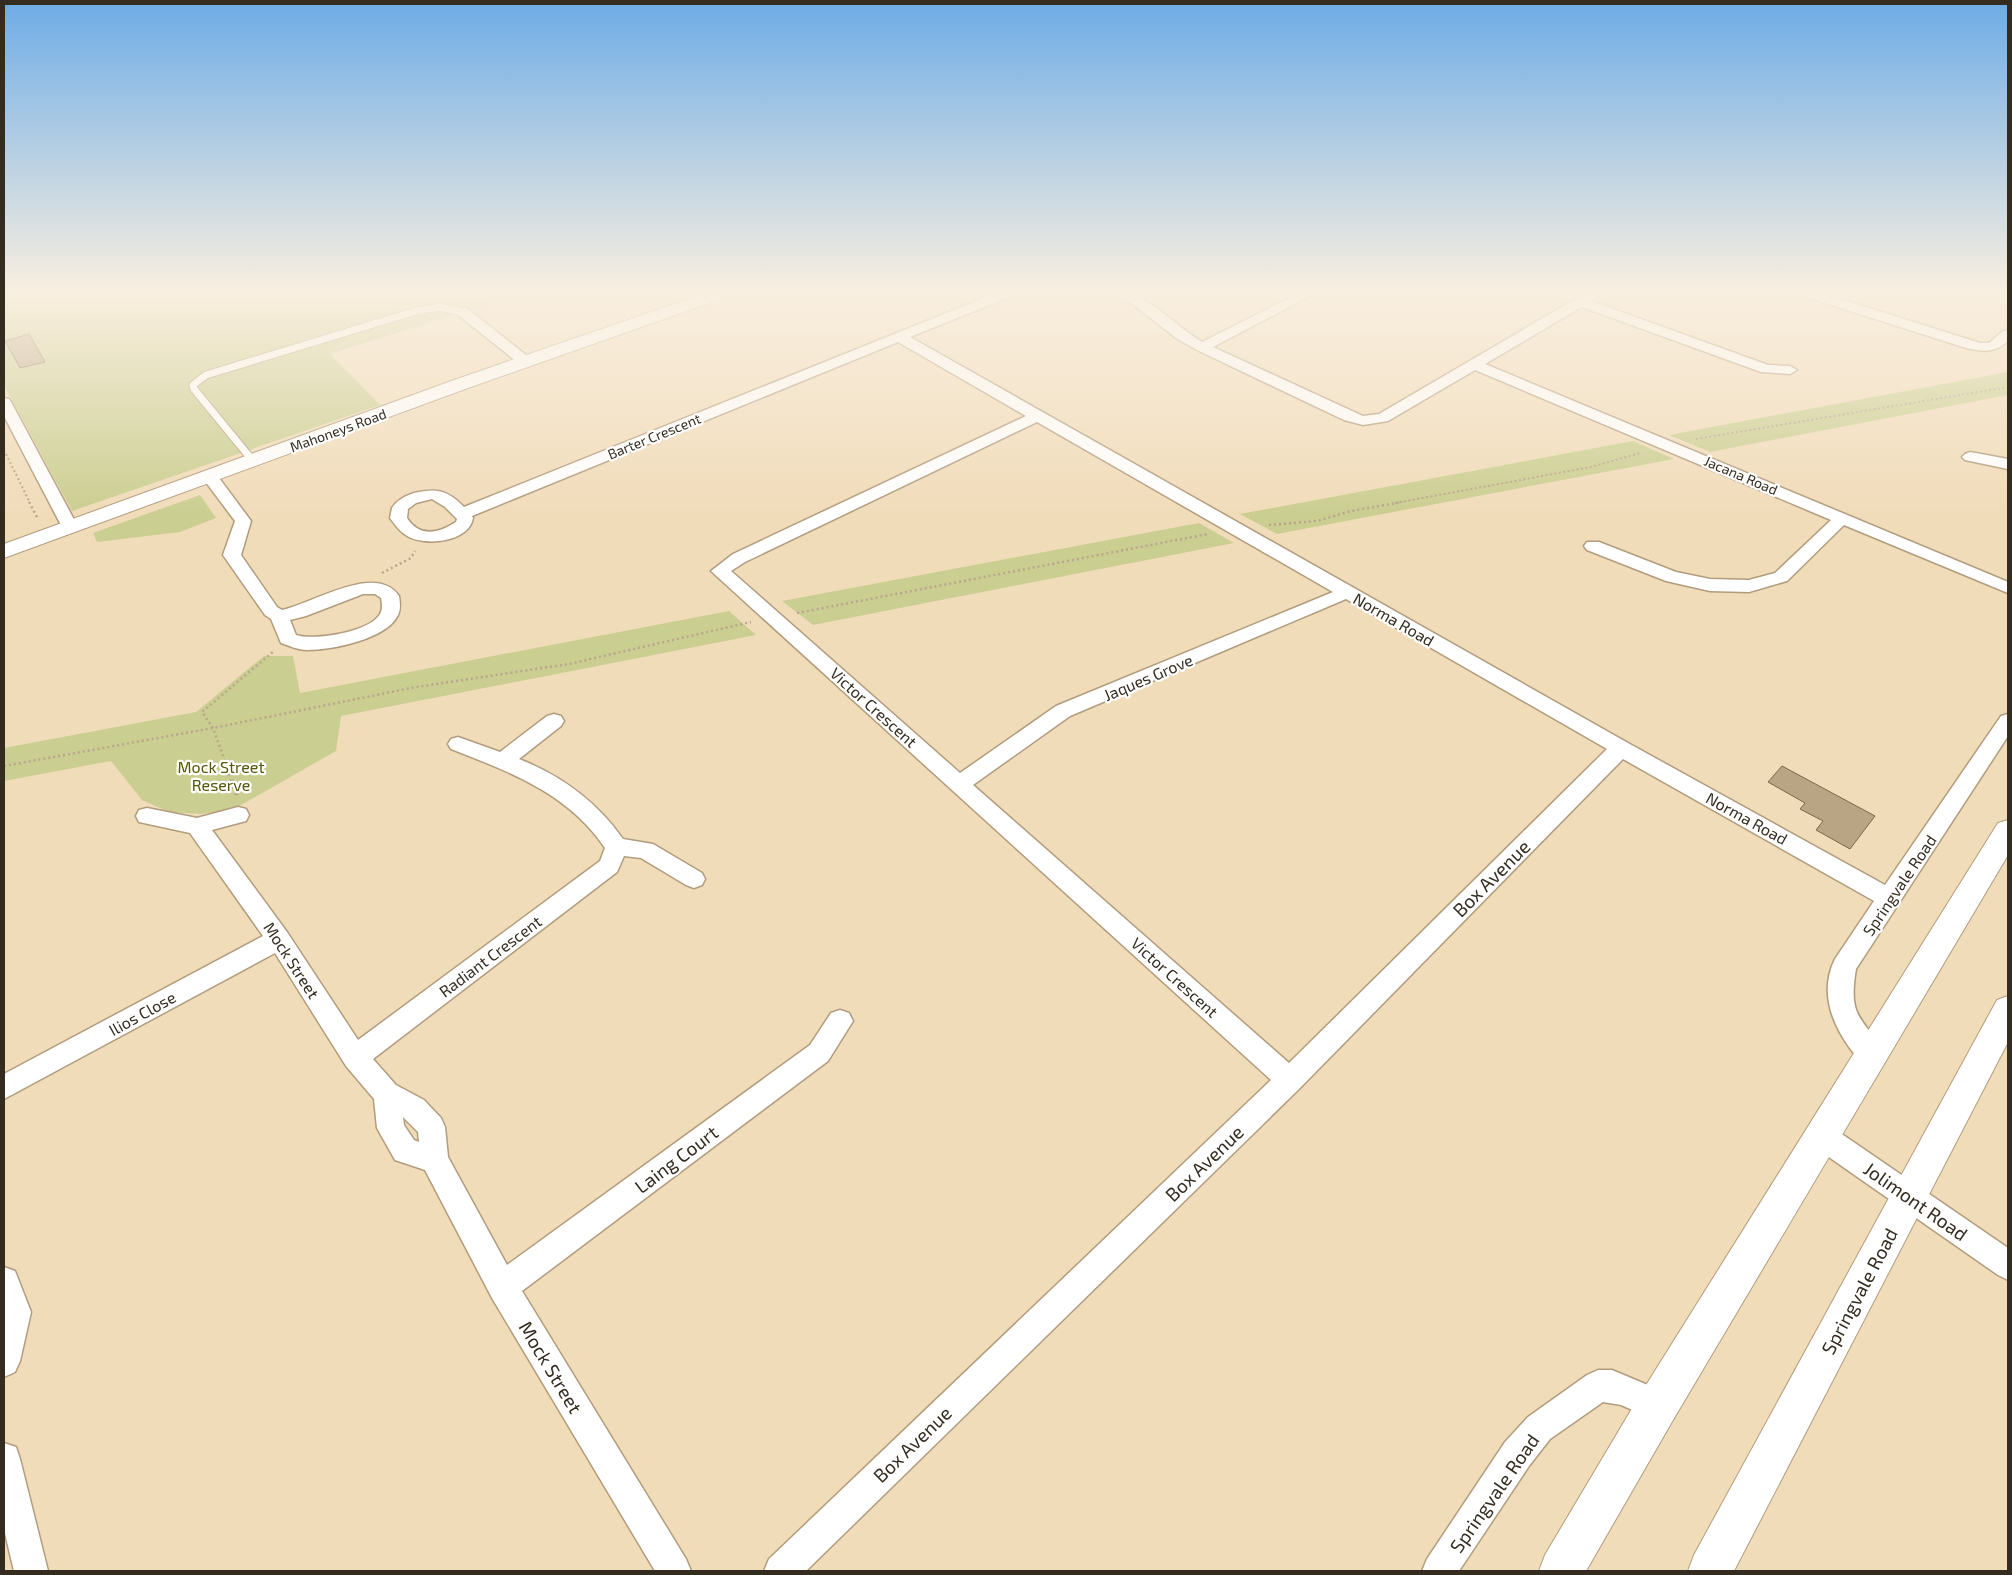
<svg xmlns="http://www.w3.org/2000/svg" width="2012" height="1575" font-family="'Exo 2',sans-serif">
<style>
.green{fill:#cbce91}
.building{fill:#b9a484;stroke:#7b684a}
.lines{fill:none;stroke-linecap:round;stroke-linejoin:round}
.lane-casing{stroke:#b19c7d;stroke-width:9}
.street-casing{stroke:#b19c7d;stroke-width:3}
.secondary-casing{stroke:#b19c7d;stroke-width:2}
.highway-casing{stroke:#b19c7d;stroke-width:2}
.path-far2{stroke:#b7a68b;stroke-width:2;stroke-dasharray:2 2.5;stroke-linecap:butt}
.path-far1{stroke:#b7a68b;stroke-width:2.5;stroke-dasharray:2 3;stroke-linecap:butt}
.path{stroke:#b7a68b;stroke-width:4;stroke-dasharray:2.5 4.5;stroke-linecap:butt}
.lane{stroke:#fff;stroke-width:7}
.street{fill:#fff;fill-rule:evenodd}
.secondary{fill:#fff;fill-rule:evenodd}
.highway{fill:#fff;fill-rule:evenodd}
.labels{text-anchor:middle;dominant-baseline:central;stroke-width:4.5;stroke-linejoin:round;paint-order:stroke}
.far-street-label{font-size:14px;fill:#342c1f;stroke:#fff}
.street-label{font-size:16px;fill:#342c1f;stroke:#fff}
.park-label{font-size:16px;fill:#555606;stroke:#fff}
.near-street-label{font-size:19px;fill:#342c1f;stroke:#fff}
</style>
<rect width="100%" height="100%" fill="#f1dcba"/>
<g class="green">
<polygon points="4,291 529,291 330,354 380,405 72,511 4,385"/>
<polygon points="2008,372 2008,395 1710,452 1669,435"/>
<polygon points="1633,441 1674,459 1277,534 1240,514"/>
<polygon points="200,495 216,518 180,532 97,542 93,533"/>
<polygon points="1199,523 1234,543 813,625 782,601"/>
<polygon points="729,611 756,635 341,716 336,751 234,809 201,814 169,812 142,800 111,761 4,781 4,748 196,712 264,656 293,656 300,693"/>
</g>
<g class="building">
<polygon points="29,334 45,362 20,368 5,341"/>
<polygon points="1782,766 1875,816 1850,849 1816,830 1823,821 1800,809 1805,803 1768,782"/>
</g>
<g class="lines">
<g class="lane-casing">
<polyline id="lane" points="253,461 194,389 193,385 206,375 416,311 440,307 463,312"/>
</g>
<g class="street-casing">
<g id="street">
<path d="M 1001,291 L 1019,291 L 1017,294 L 910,337 L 1628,743 L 1885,885 L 2001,716 L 2008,714 L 2008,736 L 1856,969 C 1847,1022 1865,1015 1884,1056 L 1880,1064 L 1871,1068 C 1860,1064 1856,1056 1849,1047 C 1830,1020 1820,989 1835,959 L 1874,901 L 1623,759 L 1299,1089 L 806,1571 L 764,1571 L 769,1559 L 1271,1080 L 711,571 L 733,554 L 1026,416 L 898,342 L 472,516 L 473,518 C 469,542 427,546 409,537 C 400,532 396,526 390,518 L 392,508 C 397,500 405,496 414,493 C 437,488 447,490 464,507 ZM 1037,422 L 1333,592 L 1056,706 L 960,773 L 731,571 L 745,562 ZM 432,499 L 445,507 L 457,519 L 456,522 C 439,533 420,538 407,518 L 408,509 L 416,503 ZM 1346,599 L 1607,749 L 1289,1063 L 973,785 L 1070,716 Z"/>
<path d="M 1108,291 C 1114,291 1122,290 1127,292 C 1155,301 1177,327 1202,342 L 1303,291 L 1320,291 L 1213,347 L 1363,416 L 1379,414 L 1589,291 L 1605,291 L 1591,301 L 1768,365 L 1790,366 L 1797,370 L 1790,374 L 1761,372 L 1582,307 L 1485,364 L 2008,582 L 2008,593 L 1844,525 L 1787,581 L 1749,592 L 1710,591 L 1666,581 L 1587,550 L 1584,546 L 1587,542 L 1599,542 L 1676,572 L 1710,579 L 1749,580 L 1775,573 L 1831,520 L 1475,370 L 1388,421 L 1363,425 L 1344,420 L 1197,350 L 1176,338 L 1134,305 Z"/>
<path d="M 1795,291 L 1815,291 L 1980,343 L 1989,343 L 2003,331 L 2008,330 L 2008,341 C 1995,353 1983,352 1966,348 L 1797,294 Z"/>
<polygon points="463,308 468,309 531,359 533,362 531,365 521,365 458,315 456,312"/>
<polygon points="4,398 9,399 11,402 78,527 76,531 64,531 62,527 4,416"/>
<polygon points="1970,452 2008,459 2008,469 1965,460 1962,457 1965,454"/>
<path d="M 210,472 L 216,474 L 251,521 L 241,555 L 277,607 L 282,610 C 312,604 376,562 399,596 C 400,602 401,609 398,615 C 387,639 332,650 307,650 C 298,650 290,646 281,643 L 271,619 L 265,615 L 223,555 L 235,521 L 202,477 L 204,474 ZM 363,594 L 375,594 L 381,598 C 382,603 383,609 380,614 C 370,632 314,641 296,635 L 290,620 L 306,616 Z"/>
<path d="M 554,714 L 561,716 L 564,721 L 561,726 L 519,759 C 562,776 596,801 623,839 L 653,844 L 702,873 L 705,879 L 702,885 L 694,888 L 686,885 L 641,858 L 624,856 L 617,872 L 373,1059 L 396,1085 L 424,1100 L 441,1118 L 445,1127 L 448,1157 L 507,1265 L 810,1045 L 831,1013 L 840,1010 L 849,1013 L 853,1021 L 828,1061 L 522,1291 L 686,1559 L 691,1571 L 655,1571 L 492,1298 L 425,1170 L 395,1160 L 377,1128 L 374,1099 L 346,1066 L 275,953 L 4,1099 L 4,1074 L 263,936 L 190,833 L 139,822 L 136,816 L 139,810 L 147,808 L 197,818 L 238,807 L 246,809 L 249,815 L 246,821 L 212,830 L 287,932 L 358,1040 L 600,861 L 605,848 C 568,793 510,772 451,749 L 448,744 L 451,739 L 458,737 L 500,752 L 547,716 ZM 403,1117 L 418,1132 L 419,1142 L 414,1140 L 404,1125 Z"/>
<polygon points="1823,1124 1833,1128 2008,1248 2008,1280 1998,1275 1813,1146 1809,1137 1813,1128"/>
<polygon points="4,1267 15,1271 31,1312 20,1361 15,1372 4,1377"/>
<polygon points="1598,1370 1612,1370 1669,1394 1674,1405 1669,1416 1658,1421 1621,1405 1603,1402 1550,1439 1529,1466 1459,1571 1422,1571 1427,1559 1505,1442 1528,1417 1587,1375"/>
<polygon points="4,1443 16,1447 20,1459 48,1571 14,1571 4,1529"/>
</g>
</g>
<g class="secondary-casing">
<polygon id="secondary" points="712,291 737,291 735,294 468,388 4,558 4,544 454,380"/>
</g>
<g class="highway-casing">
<g id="highway">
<polygon points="2008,820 2008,855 1673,1420 1586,1571 1539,1571 1545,1555 1643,1390 1998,823"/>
<polygon points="2008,996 2008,1042 1734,1571 1688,1571 1694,1555 1997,1000"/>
</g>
</g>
<g class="path-far2">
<polyline points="1696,439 2008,387"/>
<polyline points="4,450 30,503"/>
<polyline points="1395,503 1591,467 1640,453"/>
</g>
<g class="path-far1">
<polyline points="29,502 38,519"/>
<polyline points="1269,525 1317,521 1351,511 1402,502"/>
<polyline points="382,573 411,558 415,551"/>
<polyline points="797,613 1208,534"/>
<polyline points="4,766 213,728 416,687 569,664 751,622"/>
<polyline points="230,775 213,728 202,712 274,651"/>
</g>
<polyline class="path" points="229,773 238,798"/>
<use href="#lane" class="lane"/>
<use href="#street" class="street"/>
<use href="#secondary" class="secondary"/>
<use href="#highway" class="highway"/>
</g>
<linearGradient id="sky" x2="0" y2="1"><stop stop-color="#6dace6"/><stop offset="0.57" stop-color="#f9efe0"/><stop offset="1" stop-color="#f9efe0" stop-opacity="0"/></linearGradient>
<rect width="2012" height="512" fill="url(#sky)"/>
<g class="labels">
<g class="far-street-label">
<text transform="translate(338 430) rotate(-20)">Mahoneys Road</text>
<text transform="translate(654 436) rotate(-22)">Barter Crescent</text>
<text transform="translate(1741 475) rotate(23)">Jacana Road</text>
</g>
<g class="street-label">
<text transform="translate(1394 619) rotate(30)">Norma Road</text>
<text transform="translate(1148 677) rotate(-23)">Jaques Grove</text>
<text transform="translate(874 707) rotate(42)">Victor Crescent</text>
<text transform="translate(1747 818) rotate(29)">Norma Road</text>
<text transform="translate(1899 885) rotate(-56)">Springvale Road</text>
<text transform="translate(490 956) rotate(-37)">Radiant Crescent</text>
<text transform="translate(292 960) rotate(57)">Mock Street</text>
<text transform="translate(1175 977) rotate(42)">Victor Crescent</text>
<text transform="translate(142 1013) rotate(-29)">Ilios Close</text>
</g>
<g class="park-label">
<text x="221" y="766">Mock Street<tspan x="221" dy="18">Reserve</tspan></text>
</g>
<g class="near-street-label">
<text transform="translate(1491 878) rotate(-45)">Box Avenue</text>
<text transform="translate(676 1159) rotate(-37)">Laing Court</text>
<text transform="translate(1204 1163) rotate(-44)">Box Avenue</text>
<text transform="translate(1916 1201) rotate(35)">Jolimont Road</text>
<text transform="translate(1859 1291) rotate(-62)">Springvale Road</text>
<text transform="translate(551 1367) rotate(59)">Mock Street</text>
<text transform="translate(912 1444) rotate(-44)">Box Avenue</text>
<text transform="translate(1494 1493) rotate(-55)">Springvale Road</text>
</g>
</g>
<rect width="2012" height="1575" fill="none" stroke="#342c1f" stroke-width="10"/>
</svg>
